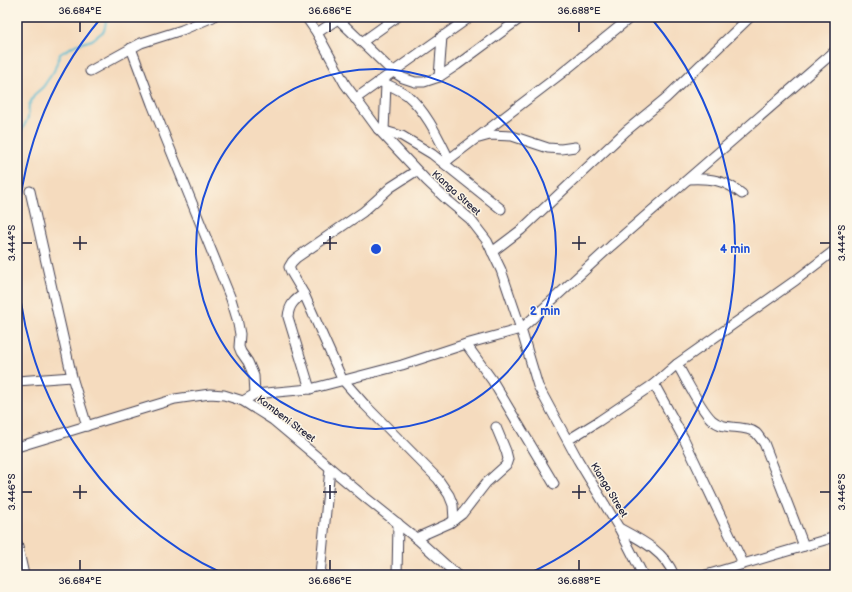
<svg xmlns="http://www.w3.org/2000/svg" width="852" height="592" font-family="'Balsamiq Sans',sans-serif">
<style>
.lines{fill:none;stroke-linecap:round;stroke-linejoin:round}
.stream{stroke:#53bad1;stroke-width:2}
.street-casing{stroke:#423e4f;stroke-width:11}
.street{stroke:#fff;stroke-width:9}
.ticks{fill:none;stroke:#22223b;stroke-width:1.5}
.ring{fill:none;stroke:#1d4ed8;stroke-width:2}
.labels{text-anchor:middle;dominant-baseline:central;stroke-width:3;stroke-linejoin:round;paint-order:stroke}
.street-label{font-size:10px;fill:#22223b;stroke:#fcf5e5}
.centre{fill:#1d4ed8;stroke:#fcf5e5;stroke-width:2}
.ring-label{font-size:12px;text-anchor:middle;font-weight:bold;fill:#1d4ed8;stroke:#fcf5e5;stroke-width:3;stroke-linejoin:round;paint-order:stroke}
.neatline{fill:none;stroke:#22223b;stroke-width:1.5}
.ticks-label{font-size:10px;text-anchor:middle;fill:#22223b}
</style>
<rect width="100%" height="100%" fill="#fcf5e5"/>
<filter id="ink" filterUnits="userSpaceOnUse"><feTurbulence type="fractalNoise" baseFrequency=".025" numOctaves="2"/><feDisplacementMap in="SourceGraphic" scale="8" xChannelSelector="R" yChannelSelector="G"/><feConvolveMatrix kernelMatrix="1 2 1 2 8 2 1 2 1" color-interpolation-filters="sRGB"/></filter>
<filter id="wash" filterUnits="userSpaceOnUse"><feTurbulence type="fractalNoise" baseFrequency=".012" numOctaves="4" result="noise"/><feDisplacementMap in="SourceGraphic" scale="16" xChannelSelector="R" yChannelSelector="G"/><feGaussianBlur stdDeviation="0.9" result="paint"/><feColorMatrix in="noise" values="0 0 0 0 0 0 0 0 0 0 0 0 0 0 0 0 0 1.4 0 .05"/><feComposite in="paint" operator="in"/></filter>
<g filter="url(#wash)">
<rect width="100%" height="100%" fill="#f5dbbe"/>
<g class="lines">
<polyline class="stream" points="17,130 22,130 28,118 29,105 35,94 43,87 54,71 60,54 75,45 92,40 104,31 107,17"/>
</g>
</g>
<g filter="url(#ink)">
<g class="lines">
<g class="street-casing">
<g id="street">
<polyline points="306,17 317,33 345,84 378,129 426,180 446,199 470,219 487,241 501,270 521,329 538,386 578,460 619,528 643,575"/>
<polyline points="338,19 392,71 403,78 415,82 424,82 439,77 457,65 522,17"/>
<polyline points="317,33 341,17"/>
<polyline points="362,42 397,17"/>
<polyline points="131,48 152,104 231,299 237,319 240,334 239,347 241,352 248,362 254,376 255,394"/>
<polyline points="90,71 141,43 182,30 213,17"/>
<polyline points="439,77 442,36"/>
<path d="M 379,81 C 389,85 398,89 407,95 C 426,111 438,137 449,159"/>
<polyline points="355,99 470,17"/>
<polyline points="378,129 402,136 432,154 501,209"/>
<polyline points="384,131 386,84"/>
<polyline points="479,138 490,135 512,136 548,148 561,149 575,147"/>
<polyline points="444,163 562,73 631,17"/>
<polyline points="416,171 391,187 363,212 296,258 292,262 289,267 291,272 304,294 342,379 365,405 438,479 449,495 453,505 454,520"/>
<path d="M 689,179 C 711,178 725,180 742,194"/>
<polyline points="30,191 72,377 87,426"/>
<polyline points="492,252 521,230 626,131 666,98 750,17"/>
<path d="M 304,294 C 294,300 289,305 288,317 L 310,389"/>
<polyline points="466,344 492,380 554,484"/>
<path d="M 677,364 C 686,379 700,409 712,420 C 724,431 744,424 756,433 C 759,436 761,440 764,443 L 804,546"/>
<polyline points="17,381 72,377"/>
<polyline points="654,384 684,439 743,563"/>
<polyline points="243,401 255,394 310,389 402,365 466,344 521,329 611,246 835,51"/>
<polyline points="568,440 599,421 654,384 677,364 796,280 835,250"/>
<polyline points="17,447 175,399 210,394 224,395 243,401 273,420 366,498 416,538 457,575"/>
<path d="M 619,528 C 641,540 664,551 674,575"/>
<polyline points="416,538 450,523 462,514 486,483 506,465 508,459 506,451 496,427"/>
<polyline points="17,543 24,575"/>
<polyline points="320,575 330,468"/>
<polyline points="397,575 398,523"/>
<polyline points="706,575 835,537"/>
</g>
</g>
<use href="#street" class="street"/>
</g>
</g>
<path class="ticks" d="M 80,22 L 80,32M 330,22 L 330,32M 579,22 L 579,32M 80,236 L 80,250M 330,236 L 330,250M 579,236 L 579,250M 22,243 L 32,243M 73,243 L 87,243M 323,243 L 337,243M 572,243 L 586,243M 820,243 L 830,243M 80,485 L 80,499M 330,485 L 330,499M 579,485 L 579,499M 22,492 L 32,492M 73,492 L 87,492M 323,492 L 337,492M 572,492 L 586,492M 820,492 L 830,492M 80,560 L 80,570M 330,560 L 330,570M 579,560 L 579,570"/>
<g class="ring">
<circle cx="376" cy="249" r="180"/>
<path d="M224 574A359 359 0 0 1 17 252M17 246A359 359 0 0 1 101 18M651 18A359 359 0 0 1 528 574"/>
</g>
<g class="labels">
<g class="street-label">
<text transform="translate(456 193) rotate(42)">Kianga Street</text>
<text transform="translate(286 419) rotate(37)">Kombeni Street</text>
<text transform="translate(609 490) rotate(59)">Kianga Street</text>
</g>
</g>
<circle cx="376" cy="249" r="6" class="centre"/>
<g class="ring-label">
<text x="735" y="253">4 min</text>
<text x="545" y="315">2 min</text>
</g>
<rect width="852" height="592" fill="none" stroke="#fcf5e5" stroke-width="44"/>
<rect x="22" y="22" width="808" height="548" class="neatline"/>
<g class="ticks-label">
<text x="80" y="14">36.684°E</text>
<text x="330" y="14">36.686°E</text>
<text x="579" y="14">36.688°E</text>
<text transform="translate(11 243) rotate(-90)" y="4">3.444°S</text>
<text transform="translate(841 243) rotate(-90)" y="4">3.444°S</text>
<text transform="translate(11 492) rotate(-90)" y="4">3.446°S</text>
<text transform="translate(841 492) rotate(-90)" y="4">3.446°S</text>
<text x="80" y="584">36.684°E</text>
<text x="330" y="584">36.686°E</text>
<text x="579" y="584">36.688°E</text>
</g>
</svg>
